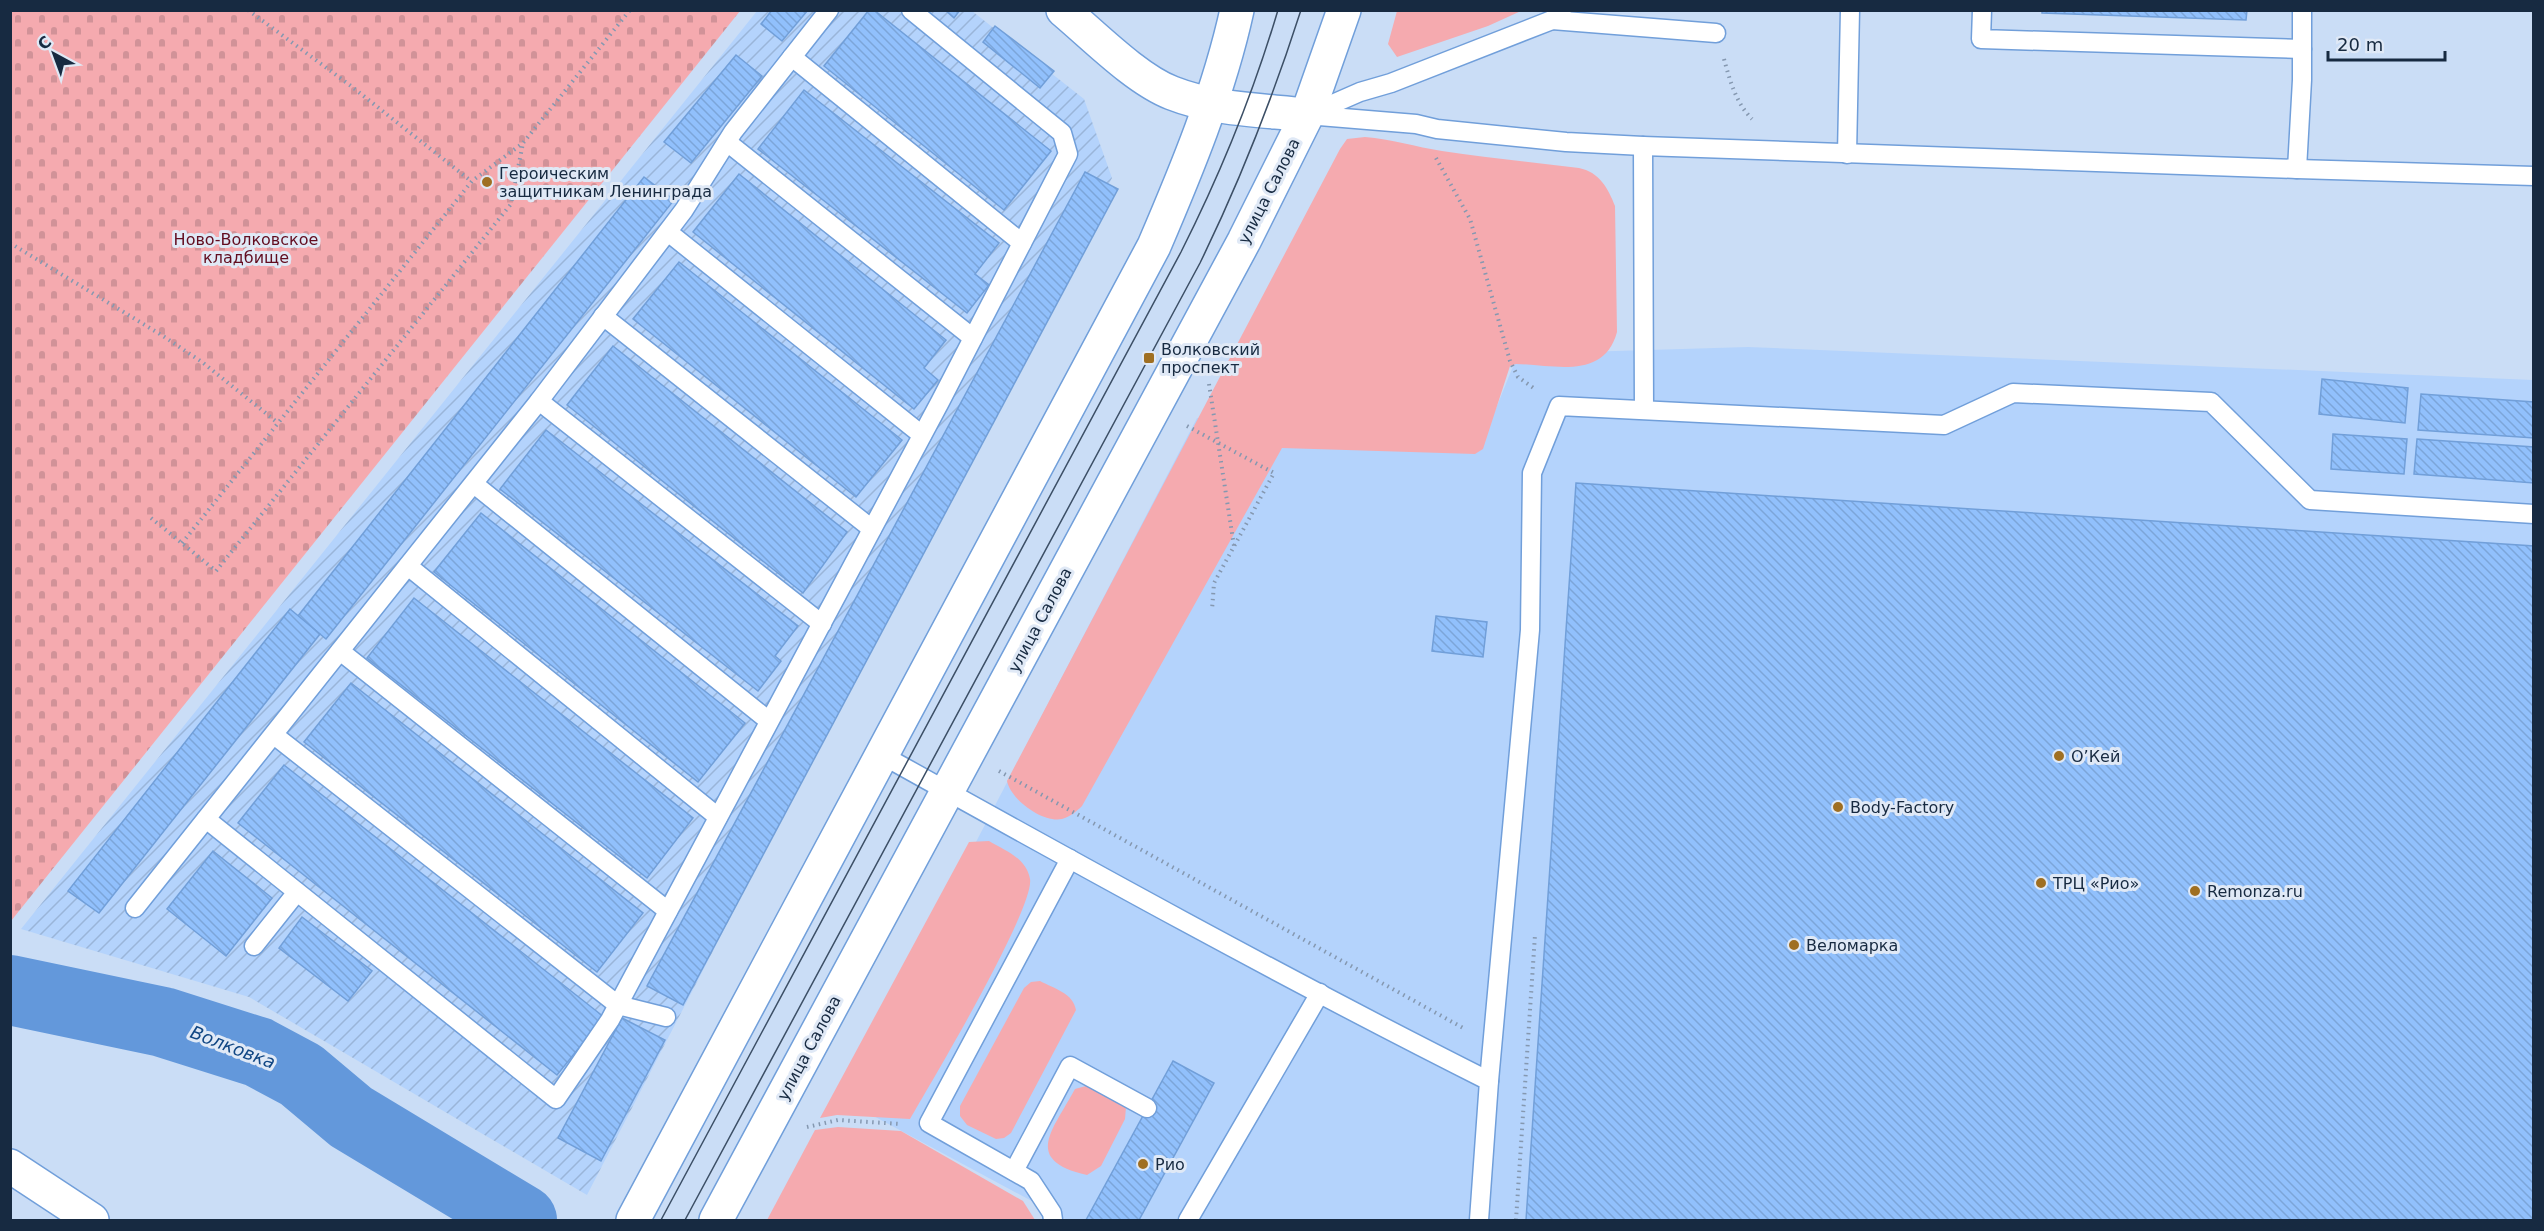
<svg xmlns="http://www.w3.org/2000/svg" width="2544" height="1231" font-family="'DejaVu Sans',sans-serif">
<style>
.built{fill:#b4d3fc}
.industrial{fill:url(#industrial-furrows)}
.grass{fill:#f5aaaf}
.cemetery{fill:url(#cemetery-stones)}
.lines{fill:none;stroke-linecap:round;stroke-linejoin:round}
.river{stroke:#6398db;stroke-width:70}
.building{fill:url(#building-back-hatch);stroke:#719fd9;stroke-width:1.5}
.service-casing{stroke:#719fda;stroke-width:21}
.minor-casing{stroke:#719fda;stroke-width:36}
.tertiary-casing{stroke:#719fda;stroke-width:36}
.primary-casing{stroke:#719fda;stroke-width:36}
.path{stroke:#8598b0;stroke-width:4;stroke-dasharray:1.5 4.5;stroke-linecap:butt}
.service{stroke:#fff;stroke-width:18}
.minor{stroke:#fff;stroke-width:33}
.tertiary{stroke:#fff;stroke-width:33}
.primary{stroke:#fff;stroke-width:33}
.tram{stroke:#3c4f66;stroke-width:1.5}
.poi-dot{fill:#9f6f22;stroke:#e0e9f6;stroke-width:2}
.labels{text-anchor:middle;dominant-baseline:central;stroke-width:6;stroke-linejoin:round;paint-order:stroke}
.poi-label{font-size:16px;fill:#172a41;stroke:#e0e9f6;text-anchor:start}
.street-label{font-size:16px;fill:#172a41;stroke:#e0e9f6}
.park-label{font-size:16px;fill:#620d20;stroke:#e0e9f6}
.water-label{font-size:18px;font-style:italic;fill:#114784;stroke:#e0e9f6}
</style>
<defs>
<pattern id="industrial-furrows" width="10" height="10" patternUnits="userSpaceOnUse" patternTransform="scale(1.5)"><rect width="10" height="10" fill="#b4d3fc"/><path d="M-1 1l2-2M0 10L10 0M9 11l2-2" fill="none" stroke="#9ab5d9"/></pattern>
<pattern id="cemetery-stones" width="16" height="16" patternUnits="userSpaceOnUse" patternTransform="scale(1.5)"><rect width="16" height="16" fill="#f5aaaf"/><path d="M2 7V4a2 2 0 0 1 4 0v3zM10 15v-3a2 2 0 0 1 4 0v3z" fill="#d19298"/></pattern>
<pattern id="building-back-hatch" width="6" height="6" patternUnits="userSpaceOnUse" patternTransform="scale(1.5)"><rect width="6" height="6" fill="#91c0fc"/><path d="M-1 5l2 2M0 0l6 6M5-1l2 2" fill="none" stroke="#7ca5d9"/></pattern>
</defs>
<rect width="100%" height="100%" fill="#caddf6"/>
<polygon class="built" points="1748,347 2533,380 2533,1220 1067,1220 842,1099 1197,418 1484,438 1518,354"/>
<polygon class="industrial" points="757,11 972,11 1084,99 1112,178 587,1195 249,997 21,929"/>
<g class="grass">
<polygon points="1397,11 1397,10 1521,11 1488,26 1397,57 1388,44"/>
<path d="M 1365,137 C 1391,139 1416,147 1442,151 C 1487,158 1533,162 1579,168 C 1599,172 1608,188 1615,206 L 1617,332 C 1604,380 1555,365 1516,364 L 1510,366 L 1483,449 L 1475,454 L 1282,448 L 1082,806 C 1077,811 1070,817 1062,819 C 1043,823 1011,800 1007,781 L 1340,149 L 1347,139 Z"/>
<path d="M 989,841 C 1006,851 1026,858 1030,879 C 1035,908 931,1083 910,1119 L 837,1115 L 820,1118 L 969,842 Z"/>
<path d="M 1040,981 C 1055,989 1073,993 1076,1010 L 1011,1133 L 1004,1138 L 996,1139 L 967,1125 L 960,1116 L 960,1106 L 1024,988 L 1031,982 Z"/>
<path d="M 1086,1086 C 1102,1087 1114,1096 1126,1107 L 1125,1119 L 1101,1166 L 1087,1175 C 1022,1160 1053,1130 1075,1089 Z"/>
<polygon points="838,1127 901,1131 1023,1201 1035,1220 767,1220 815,1130"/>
</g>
<polygon class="cemetery" points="11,10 740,11 11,921 10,11"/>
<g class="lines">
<polyline class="river" points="10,990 163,1022 258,1052 301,1075 351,1117 522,1220"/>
</g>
<g class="building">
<polygon points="772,10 808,10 782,41 761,24"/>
<polygon points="869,10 874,10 1051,151 1004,210 824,66"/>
<polygon points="945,10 960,10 954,18"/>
<polygon points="2042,10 2247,10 2246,20 2042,13"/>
<polygon points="995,26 1054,71 1040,88 983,42"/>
<polygon points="736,55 762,76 691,163 664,142"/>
<polygon points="804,90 999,243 975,274 989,285 967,313 758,149"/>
<polygon points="1085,172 1118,189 683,1005 647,986"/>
<polygon points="739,174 946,340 924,368 938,380 914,409 693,232"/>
<polygon points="644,177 674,200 326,639 298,616"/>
<polygon points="679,262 902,440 856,497 633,319"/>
<polygon points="613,346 847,532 803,593 567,405"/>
<polygon points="2322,379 2408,388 2405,423 2319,414"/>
<polygon points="2421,394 2534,402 2534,438 2418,430"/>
<polygon points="546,430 798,626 775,656 781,661 758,691 500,489"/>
<polygon points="2333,434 2407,439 2404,474 2331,469"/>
<polygon points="2417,439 2534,447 2534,483 2414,474"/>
<polygon points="1576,483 2534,546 2534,1220 1526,1220"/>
<polygon points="481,513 745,723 698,782 434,572"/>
<polygon points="414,598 693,818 647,878 367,658"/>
<polygon points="290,609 320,634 99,913 68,891"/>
<polygon points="1436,616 1487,622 1483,657 1432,651"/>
<polygon points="351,683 643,913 597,972 304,742"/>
<polygon points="284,765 604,1017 557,1075 238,823"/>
<polygon points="213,851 272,898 226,956 167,909"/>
<polygon points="302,917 372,971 348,1001 279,948"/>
<polygon points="622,1018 665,1040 601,1161 558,1138"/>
<polygon points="1173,1061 1214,1083 1139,1220 1086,1220"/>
</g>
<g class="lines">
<g class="service-casing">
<g id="service">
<polyline points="1982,10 1981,39 2302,49"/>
<polyline points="1552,20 1716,33"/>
<polyline points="792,57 1022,243"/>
<polyline points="1312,113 1360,92 1391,83 1552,20 1562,10"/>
<polyline points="1307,115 1416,124 1437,129 1566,142 1643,146 2297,169 2302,80 2302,10"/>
<polyline points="727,142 973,338"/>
<polyline points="1643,146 1644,409"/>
<polyline points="1847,154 1850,10"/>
<polyline points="2297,169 2534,176"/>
<polyline points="668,232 922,435"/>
<polyline points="603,316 872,529"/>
<polyline points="539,401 822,624"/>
<polyline points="474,484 769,721"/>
<polyline points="408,566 718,817"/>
<polyline points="340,651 668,911"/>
<polyline points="274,735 618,1005 666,1017"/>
<path d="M 882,755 C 1083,867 1284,978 1489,1081 L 1479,1220"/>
<polyline points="206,819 556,1099 610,1020 940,402 1068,154 1062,133 911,10"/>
<polyline points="135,908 539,401 684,210 733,132 829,10"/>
<polyline points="254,946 297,892"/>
<polyline points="1489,1081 1530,630 1532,473 1559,406 1944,425 2013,393 2211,402 2310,500 2534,514"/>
<polyline points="1014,1171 1070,1066 1147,1108"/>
<polyline points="1053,1220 1052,1213 1031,1181 929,1123 1070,859"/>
<polyline points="1188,1220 1320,993"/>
</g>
</g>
<g class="minor-casing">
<polyline id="minor" points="10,1166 92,1220"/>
</g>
<g class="tertiary-casing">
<path id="tertiary" d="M 1063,10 C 1094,36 1136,79 1172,93 C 1215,110 1262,110 1307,115"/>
</g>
<g class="primary-casing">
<g id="primary">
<path d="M 633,1220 L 1154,246 C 1187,169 1219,92 1237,10"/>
<polyline points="716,1220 1244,241 1307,115 1344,10"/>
</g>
</g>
<g class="path">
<polyline points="248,10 351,86 471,181"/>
<path d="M 1724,59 C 1730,81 1736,103 1752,119"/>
<polyline points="1436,158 1470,219 1510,361 1518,377 1535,389"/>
<polyline points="10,243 163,336 202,362 278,423"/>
<polyline points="1209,384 1234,546"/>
<polyline points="1187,426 1274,473 1214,583 1212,610"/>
<polyline points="151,518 216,571 511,204 523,143"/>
<polyline points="182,543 472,181 523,143 630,10"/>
<polyline points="999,771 1465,1029"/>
<polyline points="807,1127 838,1120 901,1124"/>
<polyline points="1516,1220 1535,935"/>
</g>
<use href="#service" class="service"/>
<use href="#minor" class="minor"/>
<use href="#tertiary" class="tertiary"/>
<use href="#primary" class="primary"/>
<g class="tram">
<path d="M 661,1220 L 1181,252 C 1220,175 1253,94 1278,10"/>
<path d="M 685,1220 L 1200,263 C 1240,181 1273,97 1301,10"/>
</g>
</g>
<g class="poi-dot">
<circle cx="487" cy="182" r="6"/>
<rect x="1143" y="352" width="12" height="12" rx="3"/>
<circle cx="2059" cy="756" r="6"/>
<circle cx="1838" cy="807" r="6"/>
<circle cx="2041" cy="883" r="6"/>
<circle cx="2195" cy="891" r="6"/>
<circle cx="1794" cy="945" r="6"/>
<circle cx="1143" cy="1164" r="6"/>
</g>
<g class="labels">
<g class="poi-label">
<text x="499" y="173">Героическим<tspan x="499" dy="18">защитникам Ленинграда</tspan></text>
<text x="1161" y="349">Волковский<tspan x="1161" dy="18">проспект</tspan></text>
<text x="2071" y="756">О’Кей</text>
<text x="1850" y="807">Body-Factory</text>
<text x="2053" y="883">ТРЦ «Рио»</text>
<text x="2207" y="891">Remonza.ru</text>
<text x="1806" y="945">Веломарка</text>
<text x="1155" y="1164">Рио</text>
</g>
<g class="street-label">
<text transform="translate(1269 191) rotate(-63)">улица Салова</text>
<text transform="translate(1040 620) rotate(-62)">улица Салова</text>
<text transform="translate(809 1048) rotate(-62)">улица Салова</text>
</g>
<g class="park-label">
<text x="246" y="239">Ново-Волковское<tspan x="246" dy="18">кладбище</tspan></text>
</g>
<g class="water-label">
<text transform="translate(233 1047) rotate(21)">Волковка</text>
</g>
</g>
<rect width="2544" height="1231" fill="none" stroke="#172a41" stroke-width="24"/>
<g transform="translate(54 54) rotate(319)" stroke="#e0e9f6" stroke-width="4.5" paint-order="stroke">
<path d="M0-4.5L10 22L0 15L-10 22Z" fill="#172a41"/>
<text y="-9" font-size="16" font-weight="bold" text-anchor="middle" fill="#172a41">С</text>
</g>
<path d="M2328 51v9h117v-9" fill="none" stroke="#172a41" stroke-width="3"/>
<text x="2337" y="51" font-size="18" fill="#172a41" stroke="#e0e9f6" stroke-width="4.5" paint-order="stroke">20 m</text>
</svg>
